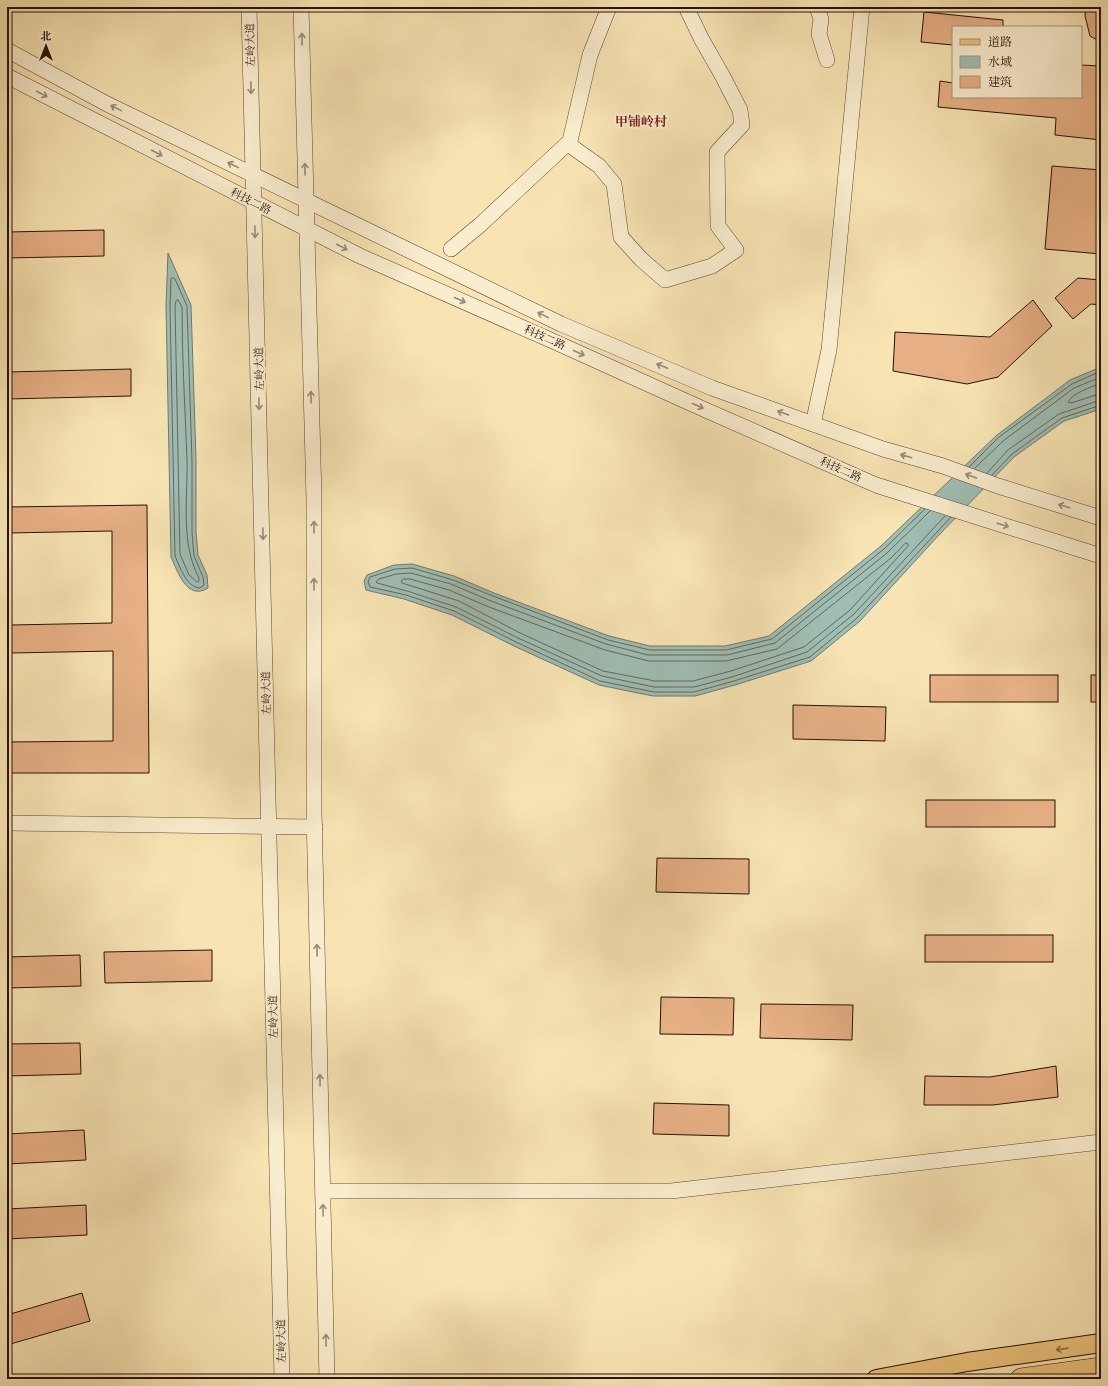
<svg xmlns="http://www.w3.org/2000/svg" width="1108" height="1386" font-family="'Libre Caslon Text','Noto Serif SC',serif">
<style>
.water{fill:#9fbeb4;stroke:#6f796e}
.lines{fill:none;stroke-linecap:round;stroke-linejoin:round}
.shore{stroke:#63685d;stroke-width:1}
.building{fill:#e7b085;stroke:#271106}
.minor-casing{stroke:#5b4631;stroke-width:16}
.major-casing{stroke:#271106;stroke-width:20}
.highway-casing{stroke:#271106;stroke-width:22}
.minor{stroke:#faedce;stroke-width:15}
.major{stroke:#ecc27a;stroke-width:18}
.highway{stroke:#ecc27a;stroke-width:21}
.oneway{stroke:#9b8a74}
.oneway2{stroke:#937246}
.labels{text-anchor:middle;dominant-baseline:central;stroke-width:4;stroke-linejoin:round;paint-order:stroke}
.street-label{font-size:11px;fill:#271106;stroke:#faedce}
.quarter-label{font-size:13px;font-weight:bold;fill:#7a1f14;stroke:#faedce}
</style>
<rect width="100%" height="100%" fill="#f8e4b3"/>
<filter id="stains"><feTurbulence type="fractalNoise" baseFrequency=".005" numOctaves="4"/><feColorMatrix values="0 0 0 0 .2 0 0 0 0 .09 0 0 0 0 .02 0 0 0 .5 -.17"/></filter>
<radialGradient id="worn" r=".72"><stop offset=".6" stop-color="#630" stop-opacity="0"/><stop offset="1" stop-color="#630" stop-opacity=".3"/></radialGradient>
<g class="water">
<path d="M 168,253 L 191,305 L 196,460 L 196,532 L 198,555 L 207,575 L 208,588 C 187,601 178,572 171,557 L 166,306 Z"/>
<polygon points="1101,367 1101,409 1064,421 1014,457 938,536 860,621 811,661 735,685 695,696 653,696 599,685 514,646 452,615 404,599 366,590 364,581 367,575 394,565 412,564 454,576 494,593 609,636 650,646 725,646 769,636 881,546 997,435 1070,380"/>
</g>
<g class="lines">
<g class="shore">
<path d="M 173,278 L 175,279 L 187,306 L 192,461 L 192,533 L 194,556 L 203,577 L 204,585 L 200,588 C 186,587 180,567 175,556 L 170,306 L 171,279 Z"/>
<path d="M 178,300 L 182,307 C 182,358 185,408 187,459 C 188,498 180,542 199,578 L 199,581 L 197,582 L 189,575 L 180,554 L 175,306 L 176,301 Z"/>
<path d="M 1101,383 C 1090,388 1074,392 1068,402 L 1071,403 L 1096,395 L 1101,394"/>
<polyline points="969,467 999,437 1072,384 1101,371"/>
<polyline points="975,468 1003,441 1074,388 1101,377"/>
<polyline points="987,473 1008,450 1059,414 1101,400"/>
<polyline points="992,475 1012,454 1062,418 1101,405"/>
<polyline points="925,509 884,549 772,639 726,650 650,650 608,640 493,596 453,580 412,568 395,569 370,577 368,582 370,587 406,595 454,611 516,642 600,681 654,692 694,692 734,681 810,657 857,618 951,517"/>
<polyline points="930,511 887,553 775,643 727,655 648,655 606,644 491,601 451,584 411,573 396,574 379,579 376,582 377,583 407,591 456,607 518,638 602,676 654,687 694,687 732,677 807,652 854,614 945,516"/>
<polygon points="906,543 908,544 908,546 850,610 804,647 731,671 693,681 655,681 603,671 520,633 459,601 402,583 401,581 403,579 410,579 449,590 489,607 605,650 649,661 726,661 777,649 891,558"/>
</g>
</g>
<g class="building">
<polygon points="1086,7 1101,7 1101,42 1090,36 1085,16"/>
<polygon points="924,12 1003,20 1003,27 953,27 953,45 921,42"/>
<polygon points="1081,65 1101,66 1101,140 1055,135 1056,118 938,107 940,81 953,83 953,97 1081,97"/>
<polygon points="1052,166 1101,170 1101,254 1045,249"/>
<polygon points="104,230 104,256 7,258 7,232"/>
<polygon points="1078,278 1101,280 1101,305 1091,304 1073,319 1055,298"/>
<polygon points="1033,300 1052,326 998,377 967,384 893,371 895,332 990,337"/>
<polygon points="131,369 131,396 7,399 7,372"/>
<polygon points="147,505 149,773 7,773 7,742 113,741 113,651 11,653 11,625 112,623 112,531 7,533 7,507"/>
<rect x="930" y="675" width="128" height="27"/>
<rect x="1091" y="675" width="10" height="27"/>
<polygon points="793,705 886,707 885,741 793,739"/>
<rect x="926" y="800" width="129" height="27"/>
<polygon points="657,858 749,859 749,894 656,892"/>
<rect x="925" y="935" width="128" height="27"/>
<polygon points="212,950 212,981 105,983 104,952"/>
<polygon points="80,955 81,986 7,988 7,957"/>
<polygon points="661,997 734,998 733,1035 660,1034"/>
<polygon points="761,1004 853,1005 852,1040 760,1038"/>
<polygon points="80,1043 81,1074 7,1076 7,1044"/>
<polygon points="1056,1066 1058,1097 993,1105 924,1105 925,1076 990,1077"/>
<polygon points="654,1103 729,1105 729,1136 653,1134"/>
<polygon points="84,1130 86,1160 7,1164 7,1134"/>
<polygon points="86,1205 87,1235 7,1239 7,1209"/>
<polygon points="82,1293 90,1321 7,1345 7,1315"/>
</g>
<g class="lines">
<g class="minor-casing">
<g id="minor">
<polyline points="249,7 282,1379"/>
<polyline points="301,7 314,499 314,812 327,1379"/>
<polyline points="817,7 821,19 819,34 827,60"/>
<polyline points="7,50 107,104 561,324 712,388 883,449 943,466 998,486 1101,518"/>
<polyline points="7,76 360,256 555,342 701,408 876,485 1101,556"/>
<polyline points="568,144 599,166 614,184 621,237 641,259 665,280 712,266 736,250 718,226 717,152 742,125 740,110 722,75 702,40 686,7"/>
<polyline points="451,249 480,225 570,141 590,55 609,7"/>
<polyline points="813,424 829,350 862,7"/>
<polyline points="7,823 315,827"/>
<polyline points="323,1191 671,1191 1101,1142"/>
</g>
</g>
<g class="major-casing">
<polyline id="major" points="876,1379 967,1362 1101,1343"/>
</g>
<g class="highway-casing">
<polyline id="highway" points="1021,1379 1101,1368"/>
</g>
<use href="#minor" class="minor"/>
<use href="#major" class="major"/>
<use href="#highway" class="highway"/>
</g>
<defs><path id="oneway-shaft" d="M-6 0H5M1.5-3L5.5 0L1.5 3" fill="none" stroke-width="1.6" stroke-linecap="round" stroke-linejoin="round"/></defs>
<g class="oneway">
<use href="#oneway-shaft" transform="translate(302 39) rotate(-91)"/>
<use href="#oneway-shaft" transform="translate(251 88) rotate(89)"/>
<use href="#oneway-shaft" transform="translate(42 94) rotate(28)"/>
<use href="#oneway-shaft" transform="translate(116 108) rotate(-154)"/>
<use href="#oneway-shaft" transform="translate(157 153) rotate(27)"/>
<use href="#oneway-shaft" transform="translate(233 165) rotate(-154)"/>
<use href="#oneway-shaft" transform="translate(305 169) rotate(-91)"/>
<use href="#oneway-shaft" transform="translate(255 232) rotate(89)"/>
<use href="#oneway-shaft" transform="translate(342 247) rotate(27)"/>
<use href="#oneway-shaft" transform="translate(460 300) rotate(24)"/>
<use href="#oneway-shaft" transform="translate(543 315) rotate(-154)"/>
<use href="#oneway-shaft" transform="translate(579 353) rotate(24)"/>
<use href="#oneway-shaft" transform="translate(662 366) rotate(-157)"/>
<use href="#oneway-shaft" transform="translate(311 397) rotate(-91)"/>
<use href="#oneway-shaft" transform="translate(259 404) rotate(89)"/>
<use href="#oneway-shaft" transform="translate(698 406) rotate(24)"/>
<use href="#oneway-shaft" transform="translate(783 413) rotate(-160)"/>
<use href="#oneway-shaft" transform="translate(906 456) rotate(-164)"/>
<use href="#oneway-shaft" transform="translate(971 476) rotate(-160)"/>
<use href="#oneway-shaft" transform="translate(1064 506) rotate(-163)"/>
<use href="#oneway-shaft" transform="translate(1003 525) rotate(17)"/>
<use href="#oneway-shaft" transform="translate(314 527) rotate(-90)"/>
<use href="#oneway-shaft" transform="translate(263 534) rotate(89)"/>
<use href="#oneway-shaft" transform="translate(314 584) rotate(-91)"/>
<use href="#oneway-shaft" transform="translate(317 950) rotate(-91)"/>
<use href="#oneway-shaft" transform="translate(320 1080) rotate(-91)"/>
<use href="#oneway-shaft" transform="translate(323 1210) rotate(-91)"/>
<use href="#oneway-shaft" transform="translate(326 1340) rotate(-91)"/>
</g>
<use class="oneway2" href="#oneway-shaft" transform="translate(1062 1349) rotate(172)"/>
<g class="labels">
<g class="street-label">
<text transform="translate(250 45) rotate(-91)">左岭大道</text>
<text transform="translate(251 201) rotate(27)">科技二路</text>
<text transform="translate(545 337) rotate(24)">科技二路</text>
<text transform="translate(259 369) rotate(-91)">左岭大道</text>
<text transform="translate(841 469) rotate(24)">科技二路</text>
<text transform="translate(266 693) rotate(-91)">左岭大道</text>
<text transform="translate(273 1017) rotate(-91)">左岭大道</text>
<text transform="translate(281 1341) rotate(-91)">左岭大道</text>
</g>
<g class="quarter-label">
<text x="641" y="121">甲铺岭村</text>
</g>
</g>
<rect width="1108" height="1386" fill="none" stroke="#f8e4b3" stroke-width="24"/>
<rect x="8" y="8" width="1092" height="1370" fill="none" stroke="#271106" stroke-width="2"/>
<rect x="12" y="12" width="1084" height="1362" fill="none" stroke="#271106"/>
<rect x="952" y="26" width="130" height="72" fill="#faedce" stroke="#a6957e"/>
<rect x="960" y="39" width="20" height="6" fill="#ecc27a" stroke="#a6957e"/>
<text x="988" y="46" font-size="12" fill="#271106">道路</text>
<rect x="960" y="56" width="20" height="12" fill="#9fbeb4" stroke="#a6957e"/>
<text x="988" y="66" font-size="12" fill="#271106">水域</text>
<rect x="960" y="76" width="20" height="12" fill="#e7b085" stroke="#a6957e"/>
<text x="988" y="86" font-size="12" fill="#271106">建筑</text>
<g transform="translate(46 46)" stroke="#faedce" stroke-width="3" paint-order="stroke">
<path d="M0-3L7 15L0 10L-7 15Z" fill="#271106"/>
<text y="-6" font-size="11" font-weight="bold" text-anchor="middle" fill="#271106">北</text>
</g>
<rect width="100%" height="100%" filter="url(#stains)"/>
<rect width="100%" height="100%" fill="url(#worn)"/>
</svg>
